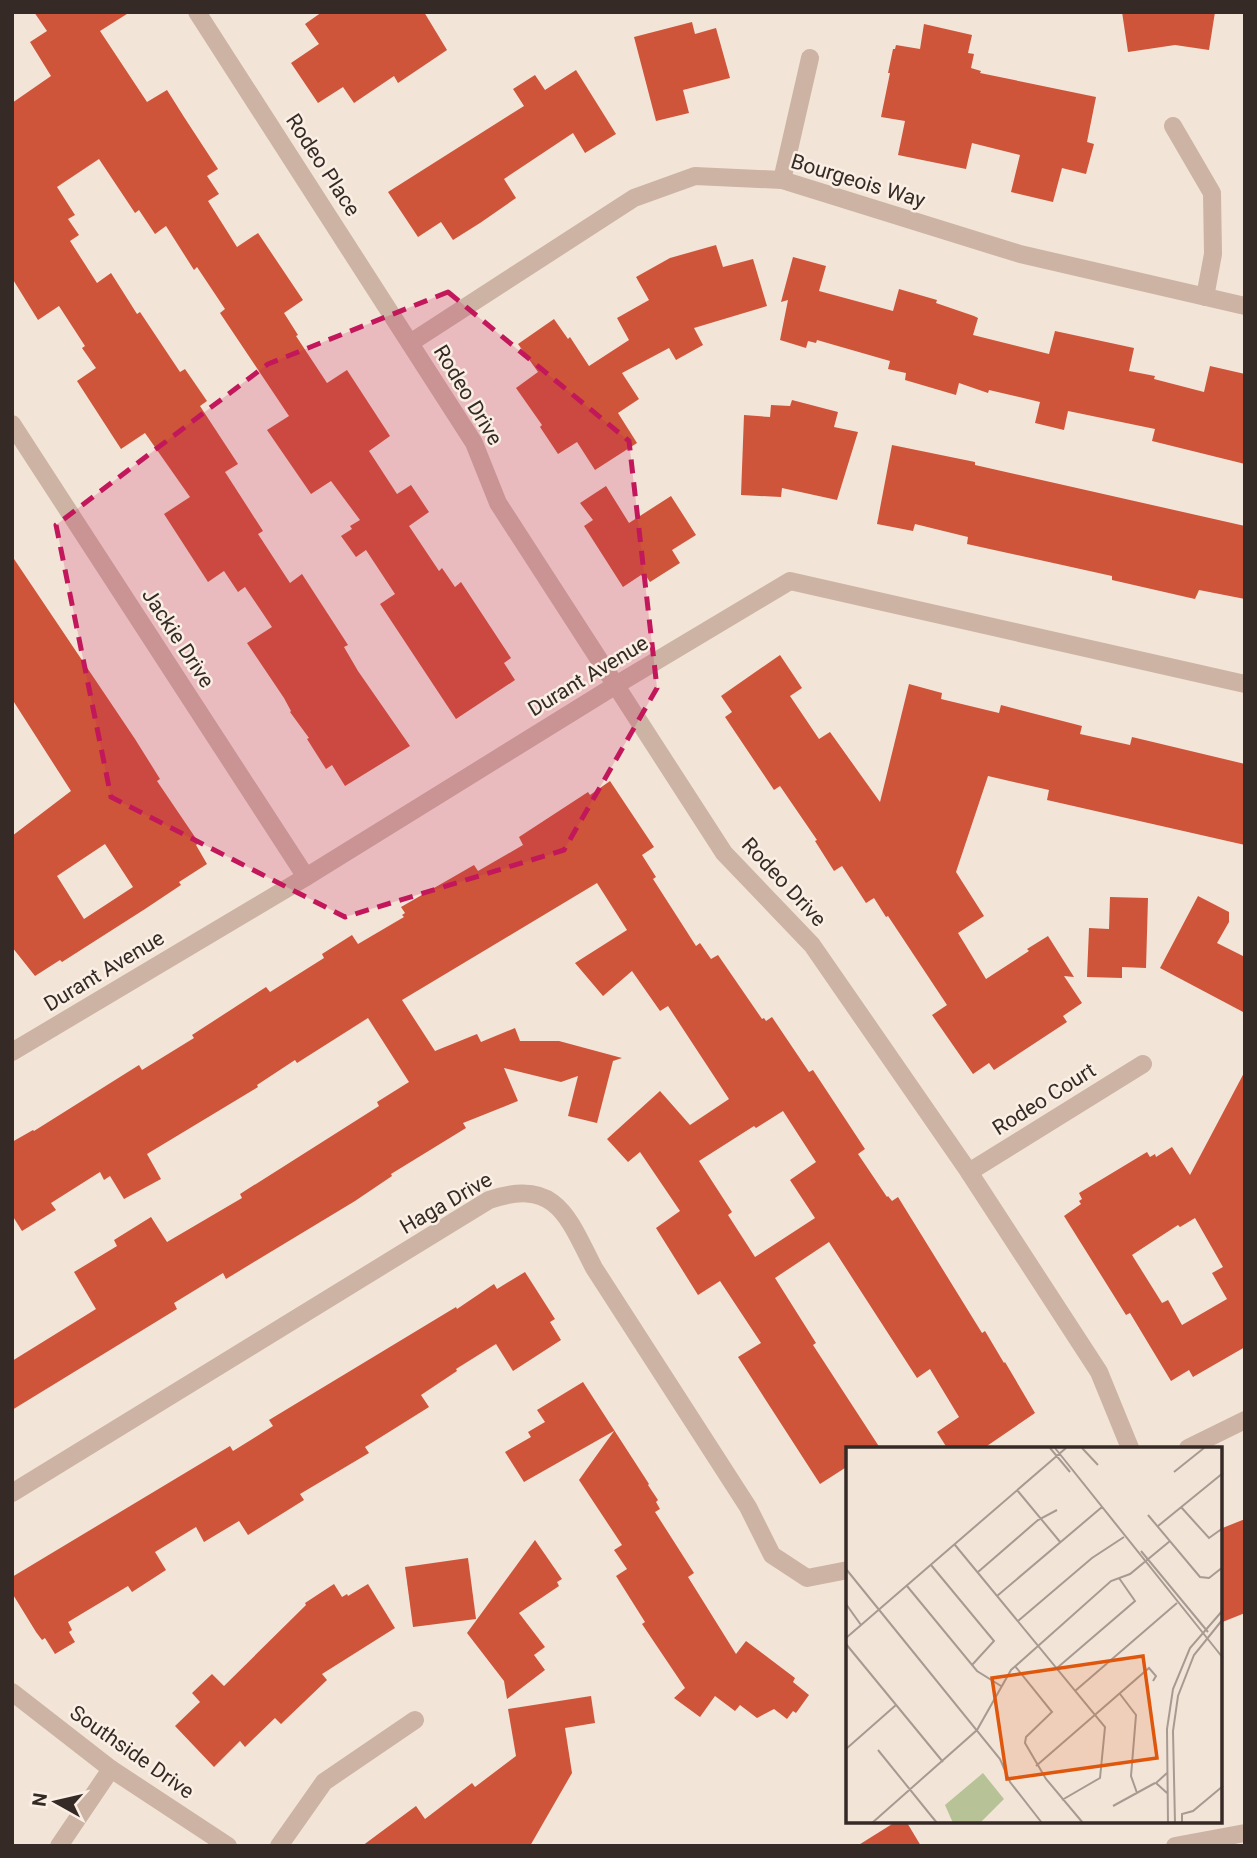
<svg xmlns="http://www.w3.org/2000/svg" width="1257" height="1858" font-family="Roboto,sans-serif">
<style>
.building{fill:#ce553a;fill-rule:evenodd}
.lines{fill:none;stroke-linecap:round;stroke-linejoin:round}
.minor{stroke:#ccb3a3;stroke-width:18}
.marked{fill:#c2185b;fill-opacity:0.2;stroke:#c2185b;stroke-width:5;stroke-dasharray:14 9;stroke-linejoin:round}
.labels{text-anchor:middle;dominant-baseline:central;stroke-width:5;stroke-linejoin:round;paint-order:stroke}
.street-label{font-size:21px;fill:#362a26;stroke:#faefe4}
.inset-road{fill:none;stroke:#a79a91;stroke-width:2}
.view{fill:#df570d;fill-opacity:0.15;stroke:#df570d;stroke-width:3.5}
.inset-edge{fill:none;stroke:#362a26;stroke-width:3.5}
</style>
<rect width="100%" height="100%" fill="#f3e4d8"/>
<g class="building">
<polygon points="34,12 130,12 100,31 147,102 167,90 184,117 218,169 207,176 219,194 208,201 237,247 258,233 303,300 284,313 298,335 296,336 327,383 347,370 390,436 369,451 397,494 411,485 429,512 409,526 439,571 442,568 455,587 461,582 511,658 504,663 515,680 456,719 380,604 395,594 366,550 356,557 341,536 352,529 350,526 360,520 331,481 311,494 267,430 289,416 220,313 225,309 197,267 194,270 166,226 155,234 139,210 135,213 99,159 57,187 75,215 68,219 79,235 70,241 97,283 111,273 137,314 140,312 180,372 185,369 207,401 200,406 238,464 225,472 263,531 258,534 290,583 302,574 348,645 344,647 358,671 410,746 345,786 332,765 326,769 307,739 309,738 290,712 291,711 284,698 247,643 272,627 245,587 238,592 224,571 208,582 164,514 190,497 145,433 121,449 77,381 96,368 82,348 85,346 59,306 38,320 12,278 12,103 51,76 30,42 47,31"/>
<polygon points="322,12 424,12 447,50 398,83 394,76 354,103 343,87 318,103 291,63 319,44 305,24"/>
<polygon points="1122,12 1215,12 1209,50 1175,45 1128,52"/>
<polygon points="692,22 695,34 716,28 730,78 683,90 689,113 656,121 634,37"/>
<polygon points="924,24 972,35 968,53 974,54 971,68 981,71 980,73 1096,97 1087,142 1094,144 1086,174 1062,168 1053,202 1011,192 1020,155 972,143 966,169 898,155 905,121 881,117 890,73 888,73 893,49 895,49 896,45 920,49"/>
<polygon points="576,70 616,134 585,153 573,133 504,179 516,198 480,223 453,240 441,222 418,237 388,192 524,106 513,89 535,75 545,90"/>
<polygon points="716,245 723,267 753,259 767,306 694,328 703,345 676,360 669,348 622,373 639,399 618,413 637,443 595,470 577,442 558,454 540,427 542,425 516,388 538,372 518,344 554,319 568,339 570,337 589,366 629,340 617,318 649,300 636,277 670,258"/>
<polygon points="793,257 826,266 819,291 893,311 899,289 937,300 936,303 974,316 978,318 973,335 1049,354 1055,331 1134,348 1129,371 1155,376 1154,379 1204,392 1210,366 1245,374 1245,464 1152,441 1155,429 1068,411 1064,430 1035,423 1040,402 989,390 988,393 959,383 956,395 905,380 906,373 888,369 890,361 817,340 816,343 808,341 806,348 780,340 788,300 781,302"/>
<polygon points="792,400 838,412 834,427 858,432 837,500 782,488 781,497 741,495 744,415 770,417 771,405 790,406"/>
<polygon points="892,445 975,462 975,465 1245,526 1245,599 1199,590 1195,599 1112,580 1112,576 967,544 968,537 915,524 913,531 877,524"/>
<polygon points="606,486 629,523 671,496 696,535 672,550 680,563 650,582 646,576 644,578 641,575 623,587 584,526 593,520 580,503"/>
<path d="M 12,556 L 135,739 L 160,779 L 157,781 L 199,843 L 196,845 L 207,864 L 179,882 L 181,885 L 145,909 L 62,962 L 60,960 L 35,976 L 12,947 L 12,836 L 71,791 L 12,699 ZM 105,844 L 133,887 L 84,919 L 57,876 Z"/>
<polygon points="780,655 802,688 790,696 819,739 830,732 880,802 909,684 942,693 941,699 999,713 1001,705 1082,726 1080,734 1130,745 1132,737 1245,764 1245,845 1047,800 1049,790 988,776 956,872 984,916 958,933 986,979 1029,951 1027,949 1048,936 1074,977 1064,976 1082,1003 1063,1016 1067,1022 994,1070 989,1063 973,1074 932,1015 947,1005 888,916 886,917 874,898 866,903 842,866 834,871 815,841 817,840 780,786 774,790 725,717 732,712 721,696"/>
<path d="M 610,781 L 654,847 L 642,855 L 656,877 L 653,879 L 696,946 L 700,943 L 711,959 L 718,955 L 762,1019 L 764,1018 L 766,1021 L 772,1017 L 809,1072 L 813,1070 L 865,1149 L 858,1154 L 887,1197 L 888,1196 L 892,1201 L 898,1197 L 982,1333 L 985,1331 L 1004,1363 L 1005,1362 L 1035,1413 L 984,1448 L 947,1448 L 937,1432 L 959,1417 L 930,1369 L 917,1378 L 829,1242 L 775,1278 L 816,1343 L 813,1345 L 880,1448 L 848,1448 L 848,1466 L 820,1484 L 738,1357 L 761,1343 L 720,1281 L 698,1295 L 656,1228 L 680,1211 L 640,1152 L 628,1162 L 607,1139 L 660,1091 L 690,1125 L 729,1099 L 668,1006 L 660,1011 L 632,971 L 603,996 L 575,963 L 627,930 L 597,883 L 402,1000 L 435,1051 L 477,1034 L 481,1042 L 515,1028 L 520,1041 L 559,1041 L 622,1058 L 613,1061 L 597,1123 L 568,1116 L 578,1076 L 561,1082 L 504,1068 L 518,1101 L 463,1123 L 466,1128 L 391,1174 L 392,1176 L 355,1201 L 226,1279 L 223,1273 L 174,1303 L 177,1309 L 12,1410 L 12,1361 L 96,1309 L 74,1272 L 117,1246 L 114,1240 L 151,1217 L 167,1242 L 242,1198 L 240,1194 L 379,1106 L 377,1102 L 409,1082 L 368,1018 L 297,1063 L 295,1060 L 257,1085 L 258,1087 L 147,1154 L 161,1179 L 124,1199 L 110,1176 L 104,1180 L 100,1172 L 51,1203 L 56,1210 L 22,1231 L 12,1215 L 12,1142 L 33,1130 L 34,1131 L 139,1065 L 142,1070 L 194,1038 L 192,1035 L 266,987 L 270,992 L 324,958 L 322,954 L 352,935 L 358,944 L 404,917 L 402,915 L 405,913 L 401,907 L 474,865 L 478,871 L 523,845 L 519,837 L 588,792 L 590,795 ZM 783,1111 L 816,1162 L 790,1180 L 815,1218 L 755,1257 L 728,1215 L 732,1212 L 699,1161 L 754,1126 L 756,1128 Z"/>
<polygon points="1198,896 1229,912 1229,922 1217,943 1245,957 1245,1013 1160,968"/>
<polygon points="1110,897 1148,898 1146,968 1122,967 1122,978 1087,977 1089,928 1109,929"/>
<path d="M 1245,1071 L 1245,1347 L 1193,1377 L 1189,1370 L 1171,1381 L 1130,1313 L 1126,1315 L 1064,1216 L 1081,1204 L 1079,1201 L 1082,1199 L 1079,1193 L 1147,1152 L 1150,1157 L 1155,1154 L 1156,1157 L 1172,1147 L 1190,1175 ZM 1195,1218 L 1223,1267 L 1212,1273 L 1227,1299 L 1182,1325 L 1168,1300 L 1162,1303 L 1132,1255 L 1178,1225 L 1180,1227 Z"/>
<polygon points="525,1272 555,1319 550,1322 561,1340 513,1371 496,1344 456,1369 457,1371 421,1395 429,1407 365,1447 369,1453 300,1494 304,1500 248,1535 239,1521 204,1542 196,1527 155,1552 166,1570 132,1592 128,1586 68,1622 72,1630 69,1632 75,1642 55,1654 45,1638 42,1640 36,1632 12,1593 12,1577 230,1446 233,1451 273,1426 269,1420 456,1307 457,1309 494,1284 497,1289"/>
<polygon points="583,1382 649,1484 648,1485 658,1500 656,1502 660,1509 655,1512 694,1573 688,1577 736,1654 746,1641 795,1678 793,1682 809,1695 796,1713 793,1711 787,1719 774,1709 757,1718 740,1705 735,1711 715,1696 700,1717 674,1698 685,1688 642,1624 645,1622 616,1576 627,1569 614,1550 622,1545 579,1480 614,1431 524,1482 505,1452 531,1437 528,1432 545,1422 537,1410"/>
<polygon points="1245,1519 1245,1613 1220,1623 1220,1529"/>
<polygon points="535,1540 562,1579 557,1582 559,1586 519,1613 545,1647 534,1655 545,1670 507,1699 504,1681 467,1633"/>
<polygon points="468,1558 476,1619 413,1627 405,1567"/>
<polygon points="334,1584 342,1597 347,1594 348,1596 368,1584 395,1628 322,1674 327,1680 281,1724 275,1718 245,1747 240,1741 214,1767 175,1726 200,1702 192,1693 212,1674 224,1686 306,1605 305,1603"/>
<polygon points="591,1696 595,1723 565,1728 572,1773 530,1846 362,1846 416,1806 425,1819 472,1783 475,1787 516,1756 508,1709"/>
<polygon points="897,1821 906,1821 921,1846 857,1846"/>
</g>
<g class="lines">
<g class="minor">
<polyline points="197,12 474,443 498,503 724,853 812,945 969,1172 1099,1372 1130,1448"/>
<polyline points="1173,126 1212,193 1213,254 1205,297"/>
<polyline points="782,180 810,58"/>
<polyline points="410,343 634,198 695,176 782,180 1020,254 1245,306"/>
<polyline points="12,424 306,877"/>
<polyline points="12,1052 306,877 616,685 790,581 1245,684"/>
<polyline points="969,1172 1143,1064"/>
<polyline points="1188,1448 1245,1420"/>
<path d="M 12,1493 L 489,1200 C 556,1177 568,1217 594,1268 L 748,1507 L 772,1555 L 807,1578 L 848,1570"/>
<polyline points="12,1692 111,1769 228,1846"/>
<polyline points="59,1846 111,1769"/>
<polyline points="279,1846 324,1782 415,1720"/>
<polyline points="1175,1846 1245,1833"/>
</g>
</g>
<path class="marked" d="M 448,292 L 629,441 L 657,688 L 564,850 L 345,917 L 111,797 L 56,525 L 268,364 Z"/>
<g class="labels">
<g class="street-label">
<text transform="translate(323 165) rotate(57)">Rodeo Place</text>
<text transform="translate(858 181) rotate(17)">Bourgeois Way</text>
<text transform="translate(468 395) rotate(59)">Rodeo Drive</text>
<text transform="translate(178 638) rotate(57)">Jackie Drive</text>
<text transform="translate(588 676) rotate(-31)">Durant Avenue</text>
<text transform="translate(784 882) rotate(47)">Rodeo Drive</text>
<text transform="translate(104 971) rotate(-31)">Durant Avenue</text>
<text transform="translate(1044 1099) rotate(-32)">Rodeo Court</text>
<text transform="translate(446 1203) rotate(-30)">Haga Drive</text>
<text transform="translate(132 1752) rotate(35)">Southside Drive</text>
</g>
</g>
<g transform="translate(846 1447)">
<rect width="376" height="376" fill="#f3e4d8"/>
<path d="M 137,326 L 158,352 L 134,376 L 107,376 L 99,358 Z" fill="#b7c397"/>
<path class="inset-road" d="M 204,1 L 224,25M 209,1 L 377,211M 236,1 L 252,18M 328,25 L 358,1M 171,43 L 215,96M 335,60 L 363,91 L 377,81M 302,68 L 354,130 L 363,131 L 377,120M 312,79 L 377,26M 109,98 L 259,280 L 254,331 L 216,353M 295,104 L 362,185M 85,118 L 148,194 L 126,218M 0,122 L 154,312 L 164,335 L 196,376M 132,125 L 192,73 L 211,63M 61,139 L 131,224 L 155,239M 151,149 L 256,60M 0,157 L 15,178M 172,174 L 246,111 L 278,90M 0,191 L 220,1M 0,197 L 97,315M 169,219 L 206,265 L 180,290 L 179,296 L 200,332 L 237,376M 211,221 L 289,154 L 273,131M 229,244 L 331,156M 274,247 L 290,268 L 285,329 L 291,346M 0,302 L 50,258M 32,303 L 91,376M 190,319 L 303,221 L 310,229 L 307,234M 321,326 L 310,336 L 321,346M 267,359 L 309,336M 26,376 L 131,283 L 165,223 L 265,134 L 284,127 L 324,94M 322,376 L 321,282 L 327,242 L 344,201 L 377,163M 329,376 L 327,284 L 332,249 L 348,208 L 377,172M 336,376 L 336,367 L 347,364 L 377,339"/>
<path class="view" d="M 297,209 L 311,311 L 161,332 L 146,231 Z"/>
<rect width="376" height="376" class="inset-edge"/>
</g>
<rect width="1257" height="1858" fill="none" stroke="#362a26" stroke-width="28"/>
<g transform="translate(56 1802) rotate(278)" stroke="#faefe4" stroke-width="5" paint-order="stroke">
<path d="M0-5L12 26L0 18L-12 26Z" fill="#362a26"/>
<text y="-10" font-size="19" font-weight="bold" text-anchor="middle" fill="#362a26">N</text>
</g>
</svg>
